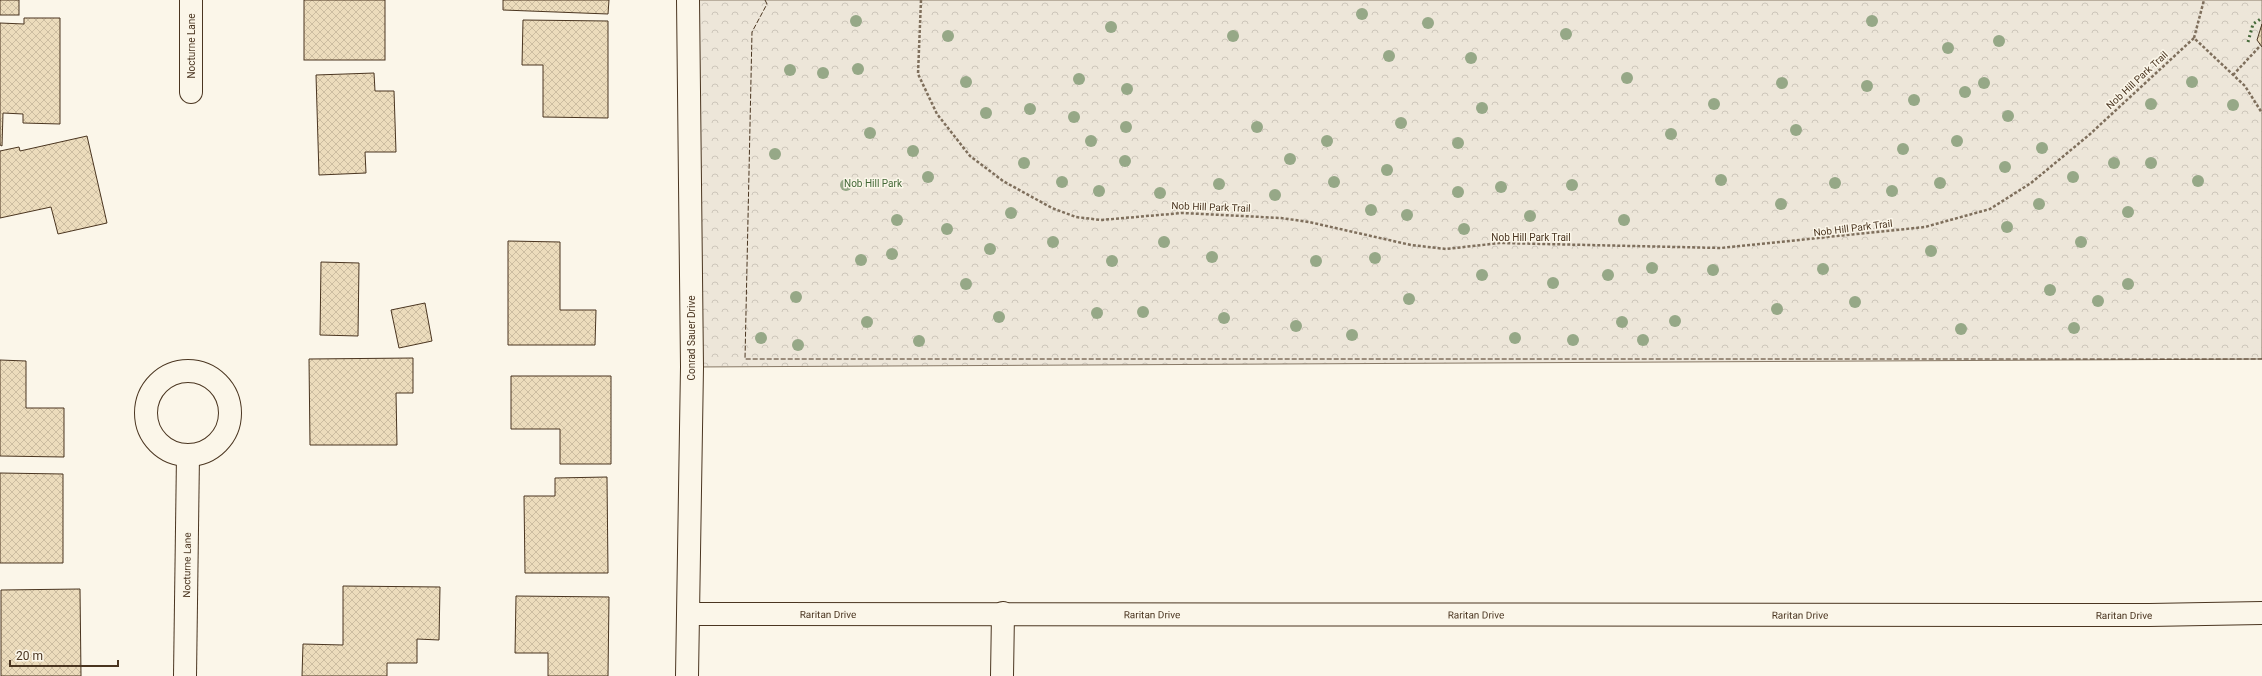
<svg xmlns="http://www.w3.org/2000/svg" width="2262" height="676" font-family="Roboto,sans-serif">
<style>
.forest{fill:url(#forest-crowns);stroke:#887966}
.building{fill:url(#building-cross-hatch);stroke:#4a3520}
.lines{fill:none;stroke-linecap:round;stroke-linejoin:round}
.minor-casing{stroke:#4a3520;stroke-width:24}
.path{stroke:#7f6f5c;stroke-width:2.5;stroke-dasharray:3 2;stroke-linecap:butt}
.minor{stroke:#fbf6e9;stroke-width:22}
.hedge{stroke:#436837;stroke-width:3;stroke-dasharray:2 3;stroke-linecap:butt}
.fence{stroke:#4a3520;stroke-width:1;stroke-dasharray:5 2;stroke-linecap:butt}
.tree{fill:#96a887}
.labels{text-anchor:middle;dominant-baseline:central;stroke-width:3;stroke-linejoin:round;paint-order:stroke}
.street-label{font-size:10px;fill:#4a3520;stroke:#fbf6e9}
.park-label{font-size:10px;fill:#436837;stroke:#fbf6e9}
</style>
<defs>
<pattern id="forest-crowns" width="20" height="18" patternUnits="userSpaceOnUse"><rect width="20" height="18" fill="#ede6d9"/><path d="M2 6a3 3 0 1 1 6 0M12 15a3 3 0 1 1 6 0" fill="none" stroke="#cdc6ba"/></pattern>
<pattern id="building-cross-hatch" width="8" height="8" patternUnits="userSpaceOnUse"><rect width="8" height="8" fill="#ecdcbc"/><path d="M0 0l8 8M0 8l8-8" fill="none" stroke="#ccbda1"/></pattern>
</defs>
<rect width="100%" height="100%" fill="#fbf6e9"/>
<polygon class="forest" points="688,0 2262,0 2262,359 692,367"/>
<g class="building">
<rect x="0" y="0" width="19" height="15"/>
<rect x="304" y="0" width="81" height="60"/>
<polygon points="503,0 609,0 608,14 503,10"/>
<polygon points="24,18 60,18 60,124 23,123 23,114 3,113 2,146 0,145 0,23 24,24"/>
<polygon points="523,20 608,21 608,118 543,117 543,65 522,65"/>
<polygon points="2262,24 2262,47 2257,40"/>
<polygon points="374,73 375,91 394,91 396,152 365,152 366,173 319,175 316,75"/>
<polygon points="87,136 107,223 58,234 51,207 0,218 0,151 19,147 20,151"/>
<polygon points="508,241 560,242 560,310 596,310 595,345 508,345"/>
<polygon points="321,262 359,263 358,336 320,335"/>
<polygon points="425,303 432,341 399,348 391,310"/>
<polygon points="413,358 413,393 396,393 397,445 310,445 309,359"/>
<polygon points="0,360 26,361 26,408 64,408 64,457 0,456"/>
<polygon points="511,376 611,376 611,464 560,464 560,429 511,429"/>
<polygon points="0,473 63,474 63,563 0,563"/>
<polygon points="607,477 608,573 525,573 524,496 555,496 555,478"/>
<polygon points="343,586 440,587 439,640 417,639 417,663 387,663 387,676 302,676 303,644 343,645"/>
<polygon points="80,589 81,676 1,676 1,590"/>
<polygon points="516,596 609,597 608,676 548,676 548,653 515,653"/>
</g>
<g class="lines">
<g class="minor-casing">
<g id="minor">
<polyline points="191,0 191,92"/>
<circle cx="188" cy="413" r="42"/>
<path id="s1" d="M 689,614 L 2149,615 L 2262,613"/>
<path id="s2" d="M 185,676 L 188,455"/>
<polyline points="687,676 692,367 688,0"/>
<polyline points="1002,676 1003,613"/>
</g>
</g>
<g class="path">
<polyline points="921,0 918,74 937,114 970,156 1003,181 1052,208 1076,217 1101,220 1182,213 1281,218 1309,222 1411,245 1446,249 1500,243 1721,248 1925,227 1990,209 2031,183 2089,135 2194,38 2245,86 2262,113"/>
<polyline points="2194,38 2204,0"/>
<polyline points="2233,75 2261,45"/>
</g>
<use href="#minor" class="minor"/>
<polyline class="hedge" points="2248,42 2253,24 2262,18"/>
<polyline class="fence" points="765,0 767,4 752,32 745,359 2262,359"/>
</g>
<g class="tree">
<circle cx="1362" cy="14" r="6"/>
<circle cx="856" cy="21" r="6"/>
<circle cx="1872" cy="21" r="6"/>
<circle cx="1428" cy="23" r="6"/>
<circle cx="1111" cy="27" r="6"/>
<circle cx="1566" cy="34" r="6"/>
<circle cx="948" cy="36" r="6"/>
<circle cx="1233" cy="36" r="6"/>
<circle cx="1999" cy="41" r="6"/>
<circle cx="1948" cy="48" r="6"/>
<circle cx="1389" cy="56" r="6"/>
<circle cx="1471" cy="58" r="6"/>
<circle cx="858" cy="69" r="6"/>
<circle cx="790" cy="70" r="6"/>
<circle cx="823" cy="73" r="6"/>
<circle cx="1627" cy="78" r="6"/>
<circle cx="1079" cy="79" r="6"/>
<circle cx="966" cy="82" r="6"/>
<circle cx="2192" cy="82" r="6"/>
<circle cx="1782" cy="83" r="6"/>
<circle cx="1984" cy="83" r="6"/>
<circle cx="1867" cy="86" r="6"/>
<circle cx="1127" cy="89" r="6"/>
<circle cx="1965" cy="92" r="6"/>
<circle cx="1914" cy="100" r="6"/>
<circle cx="1714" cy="104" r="6"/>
<circle cx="2151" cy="104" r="6"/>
<circle cx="2233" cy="105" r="6"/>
<circle cx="1482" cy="108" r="6"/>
<circle cx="1030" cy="109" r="6"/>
<circle cx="986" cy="113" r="6"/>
<circle cx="2008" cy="116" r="6"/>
<circle cx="1074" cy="117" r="6"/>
<circle cx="1401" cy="123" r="6"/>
<circle cx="1126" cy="127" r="6"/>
<circle cx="1257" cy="127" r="6"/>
<circle cx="1796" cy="130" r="6"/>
<circle cx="870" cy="133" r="6"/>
<circle cx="1671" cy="134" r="6"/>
<circle cx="1091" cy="141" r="6"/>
<circle cx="1327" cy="141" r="6"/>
<circle cx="1957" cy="141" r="6"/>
<circle cx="1458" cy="143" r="6"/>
<circle cx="2042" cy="148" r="6"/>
<circle cx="1903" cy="149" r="6"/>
<circle cx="913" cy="151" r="6"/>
<circle cx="775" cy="154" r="6"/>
<circle cx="1290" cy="159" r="6"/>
<circle cx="1125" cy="161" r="6"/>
<circle cx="1024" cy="163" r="6"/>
<circle cx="2114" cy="163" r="6"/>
<circle cx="2151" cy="163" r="6"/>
<circle cx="2005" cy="167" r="6"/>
<circle cx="1387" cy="170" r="6"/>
<circle cx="928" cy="177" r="6"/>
<circle cx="2073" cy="177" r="6"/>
<circle cx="1721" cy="180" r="6"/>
<circle cx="2198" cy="181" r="6"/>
<circle cx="1062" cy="182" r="6"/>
<circle cx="1334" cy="182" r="6"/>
<circle cx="1835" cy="183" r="6"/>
<circle cx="1940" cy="183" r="6"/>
<circle cx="1219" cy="184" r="6"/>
<circle cx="846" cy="185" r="6"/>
<circle cx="1572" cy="185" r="6"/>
<circle cx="1501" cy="187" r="6"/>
<circle cx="1099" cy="191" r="6"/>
<circle cx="1892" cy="191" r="6"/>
<circle cx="1458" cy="192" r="6"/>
<circle cx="1160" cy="193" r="6"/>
<circle cx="1275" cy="195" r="6"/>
<circle cx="1781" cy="204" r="6"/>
<circle cx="2039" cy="204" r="6"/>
<circle cx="1371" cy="210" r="6"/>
<circle cx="2128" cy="212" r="6"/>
<circle cx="1011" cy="213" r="6"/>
<circle cx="1407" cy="215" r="6"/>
<circle cx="1530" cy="216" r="6"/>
<circle cx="897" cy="220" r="6"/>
<circle cx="1624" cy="220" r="6"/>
<circle cx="2007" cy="227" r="6"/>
<circle cx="947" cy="229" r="6"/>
<circle cx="1464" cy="229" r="6"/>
<circle cx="1053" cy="242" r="6"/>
<circle cx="1164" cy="242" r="6"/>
<circle cx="2081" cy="242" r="6"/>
<circle cx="990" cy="249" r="6"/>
<circle cx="1931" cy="251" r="6"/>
<circle cx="892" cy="254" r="6"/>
<circle cx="1212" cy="257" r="6"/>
<circle cx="1375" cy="258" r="6"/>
<circle cx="861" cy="260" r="6"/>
<circle cx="1112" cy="261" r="6"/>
<circle cx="1316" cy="261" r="6"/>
<circle cx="1652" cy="268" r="6"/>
<circle cx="1823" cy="269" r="6"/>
<circle cx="1713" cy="270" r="6"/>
<circle cx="1482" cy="275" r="6"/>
<circle cx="1608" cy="275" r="6"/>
<circle cx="1553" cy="283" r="6"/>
<circle cx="966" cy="284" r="6"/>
<circle cx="2128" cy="284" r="6"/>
<circle cx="2050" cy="290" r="6"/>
<circle cx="796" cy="297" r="6"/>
<circle cx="1409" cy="299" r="6"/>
<circle cx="2098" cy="301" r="6"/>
<circle cx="1855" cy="302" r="6"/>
<circle cx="1777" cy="309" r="6"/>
<circle cx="1143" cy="312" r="6"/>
<circle cx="1097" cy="313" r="6"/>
<circle cx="999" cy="317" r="6"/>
<circle cx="1224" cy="318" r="6"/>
<circle cx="1675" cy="321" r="6"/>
<circle cx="867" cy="322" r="6"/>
<circle cx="1622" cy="322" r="6"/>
<circle cx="1296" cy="326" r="6"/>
<circle cx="2074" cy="328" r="6"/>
<circle cx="1961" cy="329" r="6"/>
<circle cx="1352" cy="335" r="6"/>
<circle cx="761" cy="338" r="6"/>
<circle cx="1515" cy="338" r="6"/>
<circle cx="1573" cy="340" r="6"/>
<circle cx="1643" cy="340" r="6"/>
<circle cx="919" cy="341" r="6"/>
<circle cx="798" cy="345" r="6"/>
</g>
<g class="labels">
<g class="street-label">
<text transform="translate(191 46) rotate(-90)">Nocturne Lane</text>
<text transform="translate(2137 80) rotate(-43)">Nob Hill Park Trail</text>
<text transform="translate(1211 207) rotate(2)">Nob Hill Park Trail</text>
<text transform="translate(1853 228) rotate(-7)">Nob Hill Park Trail</text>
<text x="1531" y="237">Nob Hill Park Trail</text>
<text transform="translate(691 338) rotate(-90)">Conrad Sauer Drive</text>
<text stroke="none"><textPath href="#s2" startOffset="111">Nocturne Lane</textPath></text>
<text stroke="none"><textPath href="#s1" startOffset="139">Raritan Drive</textPath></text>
<text stroke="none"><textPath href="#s1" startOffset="463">Raritan Drive</textPath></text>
<text stroke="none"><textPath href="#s1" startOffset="787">Raritan Drive</textPath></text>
<text stroke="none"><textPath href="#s1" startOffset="1111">Raritan Drive</textPath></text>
<text stroke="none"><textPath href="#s1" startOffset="1435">Raritan Drive</textPath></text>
</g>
<g class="park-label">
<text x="873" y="183">Nob Hill Park</text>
</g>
</g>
<path d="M10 660v6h108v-6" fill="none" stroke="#4a3520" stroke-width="2"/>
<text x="16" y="660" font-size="12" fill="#4a3520" stroke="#fbf6e9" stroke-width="3" paint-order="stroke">20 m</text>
</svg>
